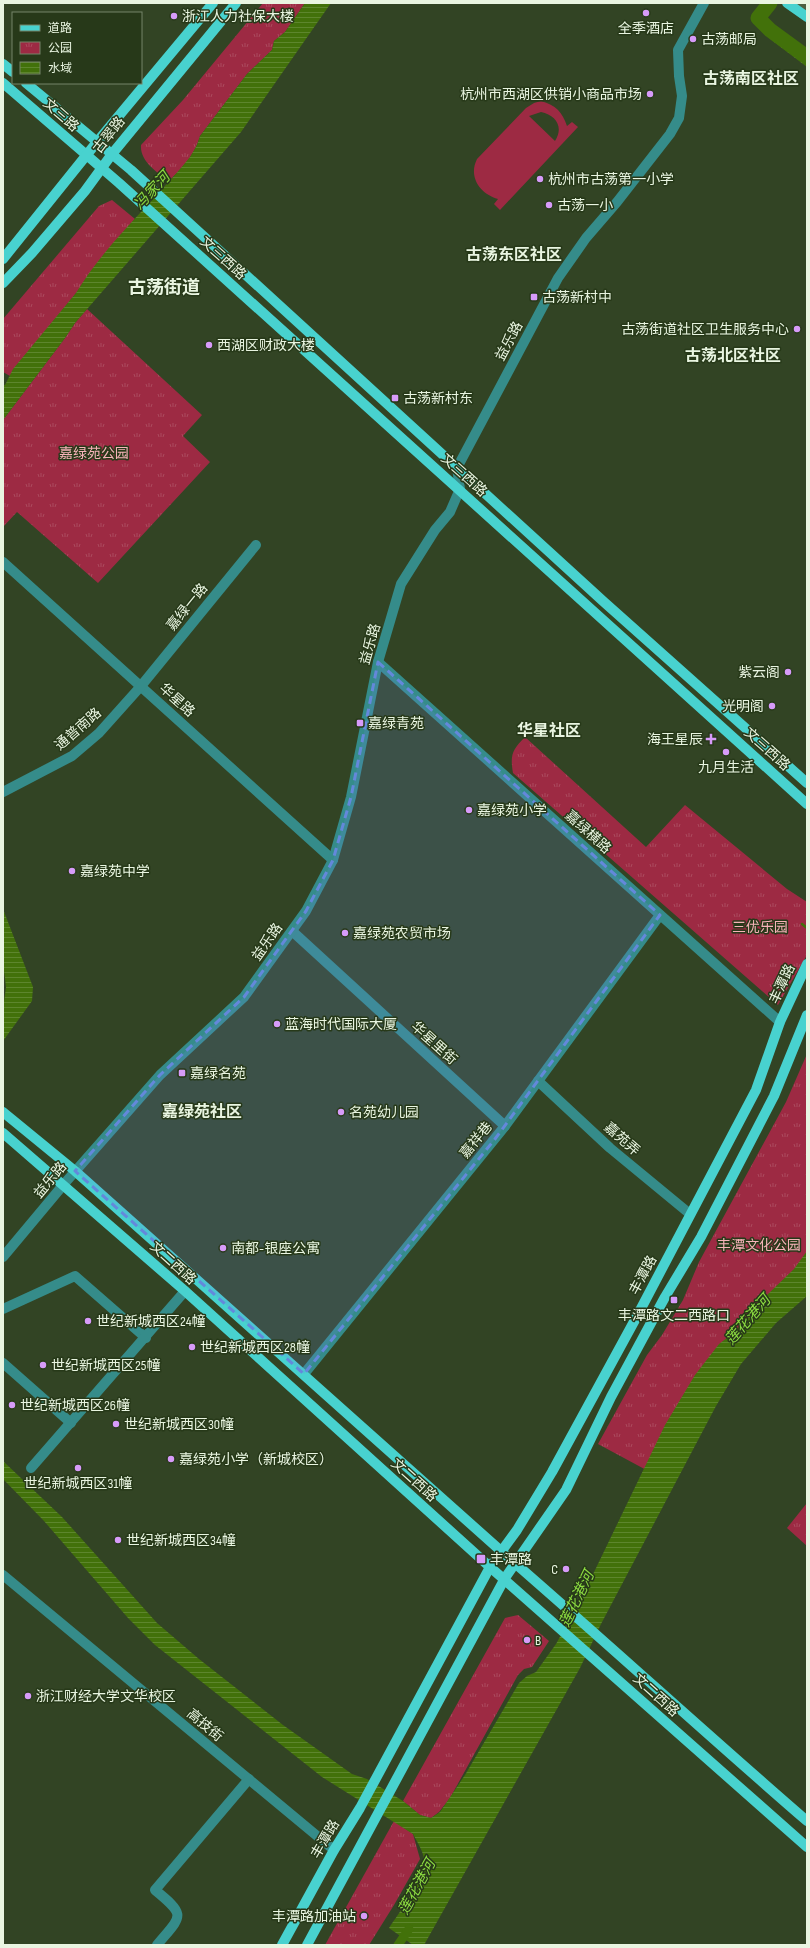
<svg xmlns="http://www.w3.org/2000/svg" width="810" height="1948" font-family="'Sofia Sans Condensed','Noto Sans SC',sans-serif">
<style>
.grass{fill:#9d2a43;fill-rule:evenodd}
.park{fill:url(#park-tufts)}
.water{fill:url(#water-rules)}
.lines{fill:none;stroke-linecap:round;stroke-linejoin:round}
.stream{stroke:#42710a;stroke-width:2.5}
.canal{stroke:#42710a;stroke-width:9}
.river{stroke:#42710a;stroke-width:15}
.highway-tunnel{stroke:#4d5f40;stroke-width:12;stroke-dasharray:12 6;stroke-linecap:butt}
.minor{stroke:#358c8a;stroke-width:10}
.major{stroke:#48d2cf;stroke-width:10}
.marked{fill:#6488db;fill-opacity:0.2;stroke:#6488db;stroke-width:3;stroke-dasharray:8 5;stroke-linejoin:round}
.poi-dot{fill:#d79bf9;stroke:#273919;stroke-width:1.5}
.labels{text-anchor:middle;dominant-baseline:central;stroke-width:3;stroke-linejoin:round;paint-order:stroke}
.poi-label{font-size:14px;fill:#e9f5e1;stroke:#273919;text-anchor:start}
.street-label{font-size:14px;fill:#e9f5e1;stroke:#273919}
.park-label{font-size:14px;fill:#f7b3b9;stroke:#273919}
.water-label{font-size:15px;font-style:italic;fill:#8cdb41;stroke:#273919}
.quarter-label{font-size:16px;font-weight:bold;fill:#e9f5e1;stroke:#273919}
.district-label{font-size:18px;font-weight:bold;fill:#e9f5e1;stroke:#273919}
</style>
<defs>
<pattern id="park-tufts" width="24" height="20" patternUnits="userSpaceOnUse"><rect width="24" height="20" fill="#9d2a43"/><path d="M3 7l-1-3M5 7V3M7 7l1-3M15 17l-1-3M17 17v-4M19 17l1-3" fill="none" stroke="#ab4a5e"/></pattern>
<pattern id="water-rules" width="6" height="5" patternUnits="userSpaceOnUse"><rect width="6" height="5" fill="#42710a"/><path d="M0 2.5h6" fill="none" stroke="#5d862d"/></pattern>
</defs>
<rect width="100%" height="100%" fill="#324424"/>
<path class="grass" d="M 541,101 C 556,105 562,112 567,126 L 572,122 L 578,127 L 500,210 L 494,204 L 498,199 C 480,194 468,177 477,159 L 526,108 L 534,103 ZM 541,112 C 556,115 564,127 555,141 L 529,116 Z"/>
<g class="park">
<path d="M 263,3 L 305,3 L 285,32 L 274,41 L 272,50 L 247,74 L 200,136 C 195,155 182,168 168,182 C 157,171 140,162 141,145 L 183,100 Z"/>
<polygon points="112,200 135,219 10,376 3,372 3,319 99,206"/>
<polygon points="87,309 202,415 183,436 210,462 98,583 17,512 3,527 3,420 65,338 75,323"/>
<path d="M 525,737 L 646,847 L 685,805 L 787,889 L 807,902 L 807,955 L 778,1005 L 513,773 C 510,755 512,750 525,737 Z"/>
<polygon points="807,1054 807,1258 650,1472 598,1444 647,1355 662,1335 683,1300 699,1262 786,1102"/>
<polygon points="807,1503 807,1546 787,1528"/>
<polygon points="518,1615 549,1641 532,1667 524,1669 518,1675 450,1798 439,1812 431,1818 420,1815 403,1801 505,1618"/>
<polygon points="394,1821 413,1834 420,1859 394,1905 369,1945 325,1945"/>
</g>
<g class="water">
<path d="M 305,3 L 331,3 L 241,132 L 75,323 L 65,338 L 3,420 L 3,385 L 5,385 L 13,369 L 76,293 C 106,243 153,203 190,157 L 197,145 L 200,136 L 247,74 L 272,50 L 274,41 L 285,32 Z"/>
<polygon points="762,17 778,31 807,51 807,67 770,39 755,24"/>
<polygon points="3,909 33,987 32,1001 3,1041 3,1009 6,987 3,963"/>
<path d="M 807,1251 L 807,1296 L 776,1323 L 741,1364 L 716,1406 L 601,1624 L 580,1668 L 424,1945 L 413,1945 L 389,1928 C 399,1913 423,1880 424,1863 C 425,1853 417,1842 413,1834 L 322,1777 L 155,1645 L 128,1618 L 44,1521 L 3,1479 L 3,1461 L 62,1517 L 157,1623 L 199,1659 L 283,1725 L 352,1774 L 367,1779 L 403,1801 L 420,1815 L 431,1818 L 440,1812 L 465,1775 L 519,1683 L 527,1676 L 536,1672 L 556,1644 L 583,1595 L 665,1425 L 695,1375 L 719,1344 L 732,1334 L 746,1320 L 767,1295 L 794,1269 Z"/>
</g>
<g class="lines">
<polyline class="stream" points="802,924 807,928"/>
<polyline class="canal" points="398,1945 409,1929"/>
<polyline class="river" points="770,3 758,18 770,30 807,57"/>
<polyline class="highway-tunnel" points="797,3 807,10"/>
<g class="minor">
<polyline points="3,562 333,860"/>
<polyline points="378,662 780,1022"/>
<polyline points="3,792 72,756 99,733 141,686 256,545"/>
<polyline points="292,931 505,1126"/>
<polyline points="538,1081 610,1148 690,1214"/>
<polyline points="3,1257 64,1184 160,1075 244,997 306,911 333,860 351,797 378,662 401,584 435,530 450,512 460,489 457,468 558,278 586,238 617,202 670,134 679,118 682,96 679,76 678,50 704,3"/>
<polyline points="3,1309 75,1276 146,1338"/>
<polyline points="3,1363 71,1423"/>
<polyline points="304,1374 505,1126 660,915"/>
<polyline points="31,1468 185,1291"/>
<polyline points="3,1575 334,1850"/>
<path d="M 157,1945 C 182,1915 187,1916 155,1890 L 249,1779"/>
</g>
<g class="major">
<polyline points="787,3 807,17"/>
<polyline points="3,64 13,72"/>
<polyline points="3,83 119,183 807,804"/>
<polyline points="26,83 131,170 604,602 807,783"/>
<polyline points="3,259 97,142 213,3"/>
<polyline points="3,283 32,253 85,191 112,154 236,3"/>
<path d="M 3,1112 L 75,1171 L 501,1551 C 604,1640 704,1732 807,1821"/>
<polyline points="3,1133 185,1291 490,1567 807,1847"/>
<polyline points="282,1945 334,1850 360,1808 490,1567 517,1530 552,1472 636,1318 756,1090 780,1022 807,964"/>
<polyline points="307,1945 505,1578 566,1490 611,1397 665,1297 701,1237 774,1096 807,1015"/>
</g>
</g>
<path class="marked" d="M 378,662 L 660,915 L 495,1139 L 304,1374 L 75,1171 L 160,1075 L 244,997 L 306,911 L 333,860 L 351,797 Z"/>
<g class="poi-dot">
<circle cx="646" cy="13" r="4"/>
<circle cx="174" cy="16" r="4"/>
<circle cx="693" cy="39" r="4"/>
<circle cx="650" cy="94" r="4"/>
<circle cx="540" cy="179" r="4"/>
<circle cx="549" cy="205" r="4"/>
<rect x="530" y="293" width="8" height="8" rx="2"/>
<circle cx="797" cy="329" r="4"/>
<circle cx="209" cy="345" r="4"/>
<rect x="391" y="394" width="8" height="8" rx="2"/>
<circle cx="788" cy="672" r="4"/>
<circle cx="772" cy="706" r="4"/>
<rect x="356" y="719" width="8" height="8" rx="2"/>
<path d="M709 733h4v4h4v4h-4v4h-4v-4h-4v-4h4z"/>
<circle cx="726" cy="752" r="4"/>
<circle cx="469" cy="810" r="4"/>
<circle cx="72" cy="871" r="4"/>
<circle cx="345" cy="933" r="4"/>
<circle cx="277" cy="1024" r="4"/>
<rect x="178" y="1069" width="8" height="8" rx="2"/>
<circle cx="341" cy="1112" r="4"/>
<circle cx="223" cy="1248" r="4"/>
<rect x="670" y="1296" width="8" height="8" rx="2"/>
<circle cx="88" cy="1321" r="4"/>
<circle cx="192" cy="1347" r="4"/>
<circle cx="43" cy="1365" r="4"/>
<circle cx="12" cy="1405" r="4"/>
<circle cx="116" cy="1424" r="4"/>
<circle cx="171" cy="1459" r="4"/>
<circle cx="78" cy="1468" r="4"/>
<circle cx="118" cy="1540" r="4"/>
<rect x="476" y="1554" width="10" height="10" rx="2"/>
<circle cx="566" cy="1569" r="4"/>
<circle cx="527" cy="1640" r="4"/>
<circle cx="28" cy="1696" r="4"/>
<circle cx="364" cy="1916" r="4"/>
</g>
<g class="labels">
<g class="poi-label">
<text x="182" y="16">浙江人力社保大楼</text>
<text x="646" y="28" text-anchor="middle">全季酒店</text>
<text x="701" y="39">古荡邮局</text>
<text x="642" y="94" text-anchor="end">杭州市西湖区供销小商品市场</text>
<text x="548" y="179">杭州市古荡第一小学</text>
<text x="557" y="205">古荡一小</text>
<text x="542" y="297">古荡新村中</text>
<text x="789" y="329" text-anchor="end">古荡街道社区卫生服务中心</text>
<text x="217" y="345">西湖区财政大楼</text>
<text x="403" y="398">古荡新村东</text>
<text x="780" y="672" text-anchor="end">紫云阁</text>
<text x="764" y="706" text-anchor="end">光明阁</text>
<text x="368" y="723">嘉绿青苑</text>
<text x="703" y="739" text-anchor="end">海王星辰</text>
<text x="726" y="767" text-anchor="middle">九月生活</text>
<text x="477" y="810">嘉绿苑小学</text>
<text x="80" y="871">嘉绿苑中学</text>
<text x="353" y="933">嘉绿苑农贸市场</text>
<text x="285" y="1024">蓝海时代国际大厦</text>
<text x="190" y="1073">嘉绿名苑</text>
<text x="349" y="1112">名苑幼儿园</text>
<text x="231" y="1248">南都-银座公寓</text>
<text x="674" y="1315" text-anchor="middle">丰潭路文二西路口</text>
<text x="96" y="1321">世纪新城西区24幢</text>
<text x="200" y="1347">世纪新城西区28幢</text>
<text x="51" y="1365">世纪新城西区25幢</text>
<text x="20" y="1405">世纪新城西区26幢</text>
<text x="124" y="1424">世纪新城西区30幢</text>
<text x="179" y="1459">嘉绿苑小学（新城校区）</text>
<text x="78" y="1483" text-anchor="middle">世纪新城西区31幢</text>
<text x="126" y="1540">世纪新城西区34幢</text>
<text x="490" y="1559">丰潭路</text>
<text x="558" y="1569" text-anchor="end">C</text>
<text x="535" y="1640">B</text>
<text x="36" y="1696">浙江财经大学文华校区</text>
<text x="356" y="1916" text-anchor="end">丰潭路加油站</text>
</g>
<g class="street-label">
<text transform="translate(61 115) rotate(41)">文三路</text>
<text transform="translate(109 135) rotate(-52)">古翠路</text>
<text transform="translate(223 258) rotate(42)">文三西路</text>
<text transform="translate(509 341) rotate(-62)">益乐路</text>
<text transform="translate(464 475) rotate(42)">文三西路</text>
<text transform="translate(187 607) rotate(-51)">嘉绿一路</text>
<text transform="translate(370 644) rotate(-74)">益乐路</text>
<text transform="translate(177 700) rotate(42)">华星路</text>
<text transform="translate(78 729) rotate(-41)">通普南路</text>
<text transform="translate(767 749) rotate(42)">文三西路</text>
<text transform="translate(588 832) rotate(42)">嘉绿横路</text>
<text transform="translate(267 942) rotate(-55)">益乐路</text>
<text transform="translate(782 984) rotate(-65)">丰潭路</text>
<text transform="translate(434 1043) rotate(42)">华星里街</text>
<text transform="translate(622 1139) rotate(41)">嘉苑弄</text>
<text transform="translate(476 1140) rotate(-51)">嘉祥巷</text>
<text transform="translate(50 1180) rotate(-50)">益乐路</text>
<text transform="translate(173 1263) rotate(42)">文二西路</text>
<text transform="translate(643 1275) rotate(-62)">丰潭路</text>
<text transform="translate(414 1480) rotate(42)">文二西路</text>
<text transform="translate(656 1695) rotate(42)">文二西路</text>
<text transform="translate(205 1725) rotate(40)">高技街</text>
<text transform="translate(325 1839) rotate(-60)">丰潭路</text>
</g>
<g class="park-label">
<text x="94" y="453">嘉绿苑公园</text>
<text x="760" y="927">三优乐园</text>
<text x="759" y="1245">丰潭文化公园</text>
</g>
<g class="water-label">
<text transform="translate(152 191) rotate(-47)">冯家河</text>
<text transform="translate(748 1320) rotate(-49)">莲花港河</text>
<text transform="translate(577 1599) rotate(-64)">莲花港河</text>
<text transform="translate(417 1887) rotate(-61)">莲花港河</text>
</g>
<g class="quarter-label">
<text x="751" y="79">古荡南区社区</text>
<text x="514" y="255">古荡东区社区</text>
<text x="733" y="356">古荡北区社区</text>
<text x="549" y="731">华星社区</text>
<text x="202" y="1112">嘉绿苑社区</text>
</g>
<g class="district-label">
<text x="164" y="287">古荡街道</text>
</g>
</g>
<rect width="810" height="1948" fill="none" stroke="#e9f5e1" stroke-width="8"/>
<rect x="12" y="12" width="130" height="72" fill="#273919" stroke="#758469"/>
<rect x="20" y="25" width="20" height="6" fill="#48d2cf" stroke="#758469"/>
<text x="48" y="32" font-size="12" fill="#e9f5e1">道路</text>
<rect x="20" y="42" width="20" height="12" fill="url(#park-tufts)" stroke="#758469"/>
<text x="48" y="52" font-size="12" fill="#e9f5e1">公园</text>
<rect x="20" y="62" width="20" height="12" fill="url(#water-rules)" stroke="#758469"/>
<text x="48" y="72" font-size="12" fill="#e9f5e1">水域</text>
</svg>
